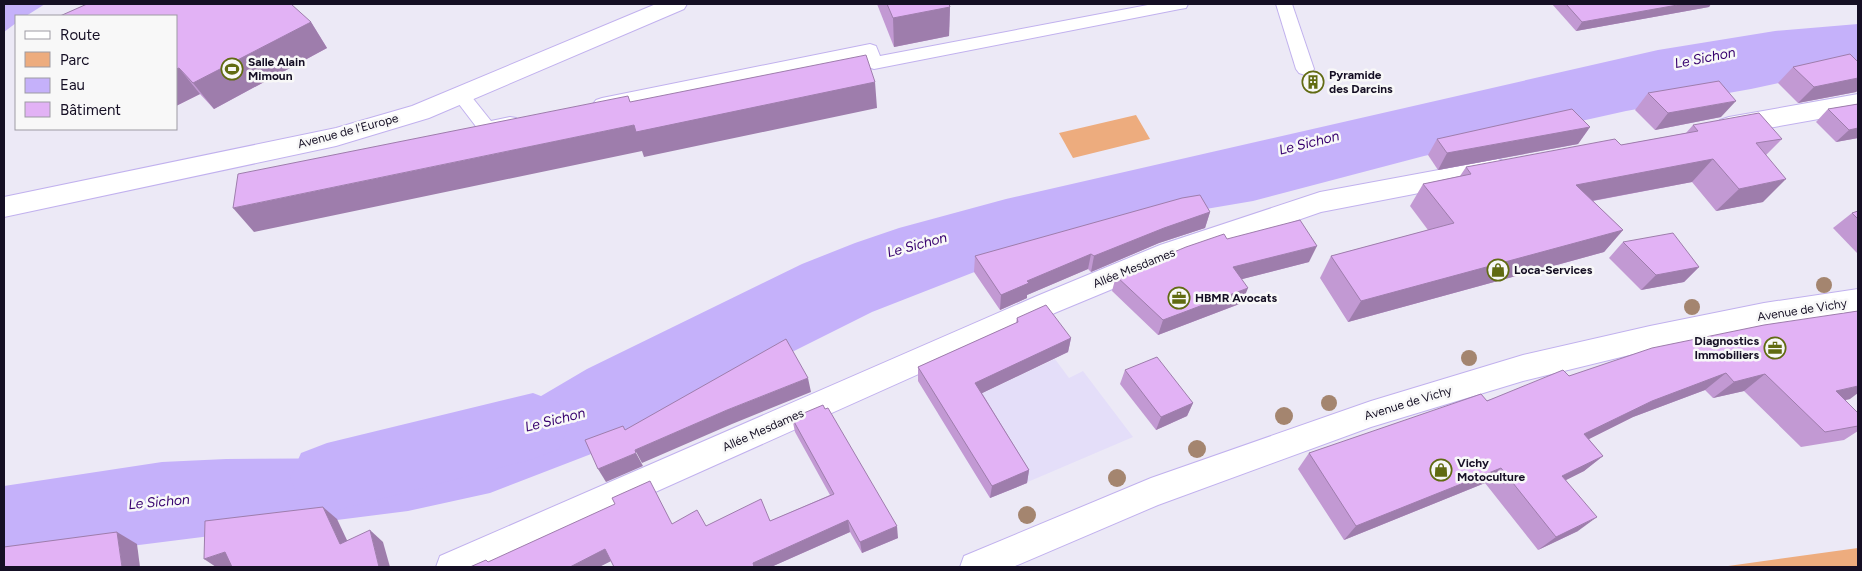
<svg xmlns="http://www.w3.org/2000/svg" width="1862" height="571" font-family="Figtree,sans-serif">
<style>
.built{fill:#e4def9}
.green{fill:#edac7e}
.water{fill:#c5b1fa}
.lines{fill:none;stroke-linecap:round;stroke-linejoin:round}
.river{fill:#c5b1fa;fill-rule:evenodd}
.lane-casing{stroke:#c1b1ee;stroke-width:2}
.street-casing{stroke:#c1b1ee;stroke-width:2}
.secondary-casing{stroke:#c1b1ee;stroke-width:2}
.lane{fill:#fff;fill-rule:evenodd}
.street{fill:#fff;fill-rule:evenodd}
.secondary{fill:#fff;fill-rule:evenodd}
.tree{fill:#a4856f}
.wall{fill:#c299d3}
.shaded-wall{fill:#9e7dac}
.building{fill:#e2b2f5;stroke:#9e7dac}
.labels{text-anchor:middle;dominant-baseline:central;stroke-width:5;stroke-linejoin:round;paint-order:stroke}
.poi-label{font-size:12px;font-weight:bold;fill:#150f24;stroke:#f8f8f8;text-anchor:start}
.street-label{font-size:12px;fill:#150f24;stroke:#f8f8f8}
.water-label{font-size:14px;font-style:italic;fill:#37006e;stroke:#f8f8f8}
</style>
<rect width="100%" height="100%" fill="#ece9f6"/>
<polygon class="built" points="1055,359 1069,378 1083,371 1133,437 990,498 938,414"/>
<g class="green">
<polygon points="1136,115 1150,139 1073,158 1059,133"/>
<polygon points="1858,548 1858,567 1721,567"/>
</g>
<g class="water">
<polygon points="4,4 45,4 26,16 16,16 16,23 4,32"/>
<polygon points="1858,24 1858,67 1833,71 1751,89 1626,111 1424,156 1253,201 1194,211 977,271 872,312 786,355 656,429 490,493 408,511 4,562 4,486 162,462 226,459 397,458 432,453 470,438 587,369 802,264 855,243 899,228 1006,199 1658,50 1775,31"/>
</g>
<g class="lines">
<polygon class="river" points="533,393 559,403 569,426 559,449 533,459 327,513 301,503 290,478 301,453 327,443"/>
<g class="lane-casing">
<g id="lane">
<polygon points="1153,4 1188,4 1186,8 1180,9 874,69 868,67 864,57 602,110 596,108 593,104 596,100 602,98 870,44 876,46 880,56"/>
<polygon points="1276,4 1292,4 1314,69 1311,73 1305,75 1299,73 1296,69"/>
<polygon points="461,89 467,91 491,121 510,117 516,118 519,123 516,128 487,135 481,133 452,95 455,91"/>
</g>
</g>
<g class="street-casing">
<g id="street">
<polygon points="656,4 687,4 684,9 429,118 336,146 4,217 4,197 336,128 412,106"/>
<polygon points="1858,94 1858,112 1729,135 1720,132 1717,126 1720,120 1729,117"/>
<polygon points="1498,159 1507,162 1511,169 1507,176 1321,212 1180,261 1057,312 488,567 436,567 440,556 1037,296 1160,245 1320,192"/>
</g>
</g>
<g class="secondary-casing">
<polygon id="secondary" points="1858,289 1858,311 1764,327 1650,350 1523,381 1371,427 1158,505 1013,567 960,567 964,556 1151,478 1371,401 1523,355 1650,326 1764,303"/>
</g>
<use href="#lane" class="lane"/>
<use href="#street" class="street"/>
<use href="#secondary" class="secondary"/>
</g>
<g class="tree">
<circle cx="1824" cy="285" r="8"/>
<circle cx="1692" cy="307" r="8"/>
<circle cx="1469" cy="358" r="8"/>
<circle cx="1329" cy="403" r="8"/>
<circle cx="1284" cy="416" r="9"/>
<circle cx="1197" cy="449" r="9"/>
<circle cx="1117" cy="478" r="9"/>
<circle cx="1027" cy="515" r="9"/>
</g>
<g class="wall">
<polygon points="877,4 949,4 950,7 949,36 894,47"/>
<polygon points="1552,4 1711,4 1709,7 1576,31"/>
<polygon points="176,16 311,22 327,48 214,109 200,94 176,106"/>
<polygon points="1858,62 1858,90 1856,92 1798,103 1778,83 1793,67"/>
<polygon points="1648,93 1721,117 1655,130 1635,110"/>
<polygon points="1858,104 1858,138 1836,142 1816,122 1828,109"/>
<polygon points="1693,125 1782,139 1766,155 1763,202 1716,211 1692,182 1593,201 1623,230 1604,252 1348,322 1320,278 1331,256 1428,230 1410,206 1423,184 1460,176 1466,167 1621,145 1686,133"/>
<polygon points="1590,127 1578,144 1438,170 1428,155 1437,139"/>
<polygon points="1858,211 1858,253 1857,253 1833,228 1852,213"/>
<polygon points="1210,212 1205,228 1159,243 1091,272 1088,269 1027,295 1027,298 1000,310 974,272 975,256"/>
<polygon points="1227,239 1309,262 1242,279 1242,303 1158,335 1112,291 1116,276"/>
<polygon points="1623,242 1699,267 1684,282 1641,290 1609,258"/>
<polygon points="1017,318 1071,338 1068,352 982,393 1029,470 1027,483 990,498 918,381 918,367 1016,323"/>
<polygon points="1764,325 1850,399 1845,400 1858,413 1858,431 1844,440 1801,447 1744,391 1713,398 1705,390 1633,417 1589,439 1603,456 1584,471 1566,480 1578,531 1538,550 1485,483 1344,540 1298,469 1309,453 1569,376"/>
<polygon points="1125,370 1193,403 1187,416 1156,430 1120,384"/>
<polygon points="792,418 898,538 862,553 850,532 771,567 614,567 611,561 599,567 470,567 488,562 672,524 706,526 770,521 830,495 795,432"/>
</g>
<g class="shaded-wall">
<polygon points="1683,4 1711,4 1709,7 1576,31 1582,22"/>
<polygon points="950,7 949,36 894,47 893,18"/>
<polygon points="311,22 327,48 214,109 193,83"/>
<polygon points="179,68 200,94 176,106 176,69"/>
<polygon points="1858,78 1858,90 1856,92 1798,103 1814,87"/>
<polygon points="875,82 877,108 644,157 642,151 254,232 233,208 634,125"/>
<polygon points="1736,101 1721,117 1655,130 1668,113"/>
<polygon points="1590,127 1578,144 1438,170 1447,153"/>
<polygon points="1858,128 1858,138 1836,142 1849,130"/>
<polygon points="1713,159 1692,182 1559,207 1576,185"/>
<polygon points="1786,179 1763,202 1716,211 1739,189"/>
<polygon points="1210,212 1205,228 1159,243 1091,272 1094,256 1164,228"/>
<polygon points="1623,230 1604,252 1348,322 1361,301"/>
<polygon points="1317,246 1309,262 1227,283 1233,267"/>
<polygon points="1091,254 1088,269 1027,295 1027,298 1000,310 1001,295 1027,281"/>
<polygon points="1699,267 1684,282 1641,290 1656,275"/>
<polygon points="1248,288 1242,303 1158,335 1163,320"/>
<polygon points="1071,338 1068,352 974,397 975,383"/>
<polygon points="1726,373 1705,390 1633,417 1567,450 1584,434 1652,401"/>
<polygon points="1765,374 1744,391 1713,398 1734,382"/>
<polygon points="808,378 811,392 732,424 642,463 635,450 727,410"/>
<polygon points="1858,386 1858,393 1850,399 1812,407 1836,391"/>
<polygon points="1193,403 1187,416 1156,430 1161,417"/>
<polygon points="636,453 643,466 606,482 598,469"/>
<polygon points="1603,456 1584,471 1544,491 1562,476"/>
<polygon points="1501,468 1485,483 1344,540 1356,526"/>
<polygon points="1029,470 1027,483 990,498 992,486"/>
<polygon points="323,507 337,519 354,555 340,544"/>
<polygon points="1597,517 1578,531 1538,550 1556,537"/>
<polygon points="848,520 850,532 771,567 754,567 753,563"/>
<polygon points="897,526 898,538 862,553 860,542"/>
<polygon points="370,530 383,542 390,567 379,567"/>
<polygon points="117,532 137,544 140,567 122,567"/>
<polygon points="605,549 613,560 599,567 570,567"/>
<polygon points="225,552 242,563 230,567 216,567 204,559"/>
</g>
<g class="building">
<polygon points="87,4 291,4 311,22 193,83 179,68 176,69 176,16 60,16"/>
<polygon points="887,4 949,4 950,7 893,18"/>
<polygon points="1566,4 1683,4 1582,22"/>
<polygon points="1850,54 1858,62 1858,78 1814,87 1793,67"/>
<polygon points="866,55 875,82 636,132 634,125 233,208 238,174 628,96 630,102"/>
<polygon points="1719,81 1736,101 1668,113 1648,93"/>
<polygon points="1858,104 1858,128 1849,130 1828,109"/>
<polygon points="1572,109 1590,127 1447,153 1437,139"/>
<polygon points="1759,113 1782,139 1756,143 1786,179 1739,189 1713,159 1576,185 1623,230 1361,301 1331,256 1454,223 1423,184 1471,174 1466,167 1615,139 1621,145 1698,131 1693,125"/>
<polygon points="1200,195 1210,212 1164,228 1094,256 1091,254 1027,281 1029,283 1001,295 975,256 1182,198"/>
<polygon points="1858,211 1858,219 1852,213"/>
<polygon points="1300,220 1317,246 1233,267 1248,288 1163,320 1116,276 1186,247 1224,234 1227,239"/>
<polygon points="1673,233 1699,267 1656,275 1623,242"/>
<polygon points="1046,305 1071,338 975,383 1029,470 992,486 918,367 1018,322 1017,318"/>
<polygon points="1858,311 1858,386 1836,391 1858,413 1858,426 1825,432 1765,374 1734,382 1726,373 1652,401 1584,434 1603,456 1562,476 1597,517 1556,537 1501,468 1356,526 1309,453 1481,394 1487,401 1563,370 1569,376 1652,348 1764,325"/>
<polygon points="786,339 808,378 727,410 635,450 636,453 598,469 585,440 623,426 625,430"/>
<polygon points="1157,357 1193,403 1161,417 1125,370"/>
<polygon points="823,405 825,409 828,408 897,526 860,542 848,520 753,563 754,567 614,567 605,549 570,567 470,567 486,560 488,562 615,504 612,498 650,481 672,524 697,510 706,526 761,499 770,521 834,494 792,418"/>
<polygon points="323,507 340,544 370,530 379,567 232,567 225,552 204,559 205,521"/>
<polygon points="117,532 122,567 4,567 4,547"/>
</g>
<defs>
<g id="stadium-ring" transform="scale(1.125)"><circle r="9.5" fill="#f8f8f8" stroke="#616b12" stroke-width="1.5"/><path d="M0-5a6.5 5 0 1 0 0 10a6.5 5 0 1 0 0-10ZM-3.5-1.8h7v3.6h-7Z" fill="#616b12"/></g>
<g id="building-ring" transform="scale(1.125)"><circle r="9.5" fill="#f8f8f8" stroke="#616b12" stroke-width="1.5"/><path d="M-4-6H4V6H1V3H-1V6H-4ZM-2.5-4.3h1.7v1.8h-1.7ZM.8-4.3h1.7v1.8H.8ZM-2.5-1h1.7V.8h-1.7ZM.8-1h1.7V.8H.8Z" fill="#616b12"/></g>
<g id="shop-ring" transform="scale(1.125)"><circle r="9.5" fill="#f8f8f8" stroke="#616b12" stroke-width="1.5"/><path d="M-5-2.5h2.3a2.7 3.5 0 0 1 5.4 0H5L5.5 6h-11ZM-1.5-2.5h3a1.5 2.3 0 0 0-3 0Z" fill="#616b12"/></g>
<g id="office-ring" transform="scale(1.125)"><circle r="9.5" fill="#f8f8f8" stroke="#616b12" stroke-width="1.5"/><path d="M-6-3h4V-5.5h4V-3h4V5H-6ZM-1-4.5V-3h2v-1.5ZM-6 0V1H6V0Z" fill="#616b12"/></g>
</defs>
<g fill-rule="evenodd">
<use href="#stadium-ring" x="232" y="69"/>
<use href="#building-ring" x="1313" y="82"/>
<use href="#shop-ring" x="1498" y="270"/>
<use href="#office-ring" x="1179" y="298"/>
<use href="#office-ring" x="1775" y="348"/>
<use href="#shop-ring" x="1441" y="470"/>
</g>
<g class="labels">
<g class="poi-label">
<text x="248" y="62">Salle Alain<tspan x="248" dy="14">Mimoun</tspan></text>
<text x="1329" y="75">Pyramide<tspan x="1329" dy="14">des Darcins</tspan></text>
<text x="1514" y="270">Loca-Services</text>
<text x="1195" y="298">HBMR Avocats</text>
<text x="1759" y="341" text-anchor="end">Diagnostics<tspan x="1759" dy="14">Immobiliers</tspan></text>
<text x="1457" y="463">Vichy<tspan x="1457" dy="14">Motoculture</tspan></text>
</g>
<g class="street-label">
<text transform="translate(348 131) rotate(-15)">Avenue de l'Europe</text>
<text transform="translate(1134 268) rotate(-22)">Allée Mesdames</text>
<text transform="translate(1802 310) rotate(-9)">Avenue de Vichy</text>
<text transform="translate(1408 403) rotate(-17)">Avenue de Vichy</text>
<text transform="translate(763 430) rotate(-24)">Allée Mesdames</text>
</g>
<g class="water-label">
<text transform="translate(1705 58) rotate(-11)">Le Sichon</text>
<text transform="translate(1309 143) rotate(-14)">Le Sichon</text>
<text transform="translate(917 245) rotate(-15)">Le Sichon</text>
<text transform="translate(555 420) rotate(-14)">Le Sichon</text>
<text transform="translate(159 502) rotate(-5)">Le Sichon</text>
</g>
</g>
<rect width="1862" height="571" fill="none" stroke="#150f24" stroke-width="10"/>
<rect x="15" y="15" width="162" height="115" fill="#f8f8f8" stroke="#9d9ba3"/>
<rect x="25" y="31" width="25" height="8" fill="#ffffff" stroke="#9d9ba3"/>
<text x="60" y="40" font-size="15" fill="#150f24">Route</text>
<rect x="25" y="52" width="25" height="15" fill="#edac7e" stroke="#9d9ba3"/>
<text x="60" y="65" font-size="15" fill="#150f24">Parc</text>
<rect x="25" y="78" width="25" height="15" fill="#c5b1fa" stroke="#9d9ba3"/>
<text x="60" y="90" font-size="15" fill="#150f24">Eau</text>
<rect x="25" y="102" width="25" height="15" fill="#e2b2f5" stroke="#9d9ba3"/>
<text x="60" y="115" font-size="15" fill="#150f24">Bâtiment</text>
</svg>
